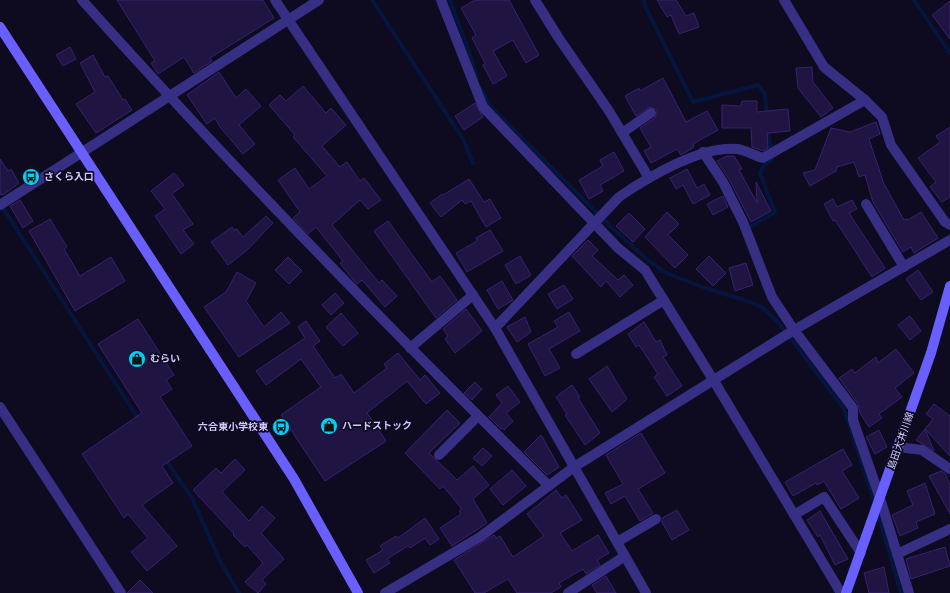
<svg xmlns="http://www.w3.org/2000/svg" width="950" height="593" font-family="'Varela Round','Noto Sans JP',sans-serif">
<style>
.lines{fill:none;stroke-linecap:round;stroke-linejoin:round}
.stream{stroke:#04163e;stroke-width:4}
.building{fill:#1f1442;stroke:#362370}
.street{stroke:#362f83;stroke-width:10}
.secondary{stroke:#695fff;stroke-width:10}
.labels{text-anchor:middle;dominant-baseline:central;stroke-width:3.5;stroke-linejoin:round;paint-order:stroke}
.poi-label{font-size:10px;font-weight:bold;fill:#d0c8ff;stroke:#0e0a1f;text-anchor:start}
.street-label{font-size:10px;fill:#d0c8ff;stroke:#0e0a1f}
</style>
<rect width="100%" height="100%" fill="#0e0a1f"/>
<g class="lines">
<g class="stream">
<polyline points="372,0 463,139 473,163"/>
<polyline points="450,0 470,54 476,77"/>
<polyline points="644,0 645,6 693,102 758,85 765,94 767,116"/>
<polyline points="914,0 950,53"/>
<polyline points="480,87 490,106 609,225 649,261 666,273 705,288 744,300 762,307 779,323 844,409 875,504"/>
<polyline points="1,205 139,420"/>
<polyline points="750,227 775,212 760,173 763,166 772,160 768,129"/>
<polyline points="165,459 192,498 221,563 239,593"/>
<polyline points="877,511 901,593"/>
</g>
</g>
<g class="building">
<polygon points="117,0 263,0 274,18 210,58 212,61 194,73 184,57 158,74 151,63 155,61"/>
<polygon points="475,0 509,0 539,55 526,63 513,40 493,51 507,76 493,84 483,65 485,63 472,38 476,35 461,8"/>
<polygon points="657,0 676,0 686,16 694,13 699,27 679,34 671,15 667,17"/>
<polygon points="950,1 950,39 932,15"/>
<polygon points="70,47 76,59 63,66 56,55"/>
<polygon points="93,55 105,77 108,76 123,100 125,99 132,110 96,133 76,104 95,92 80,63"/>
<polygon points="812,67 813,82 833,108 821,117 798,88 796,68"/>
<polygon points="219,72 236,98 246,89 261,106 239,125 255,144 243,154 220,127 215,118 207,124 187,95"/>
<polygon points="663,78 686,122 707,111 718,130 693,144 694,147 681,155 677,149 651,163 644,151 651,147 640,128 655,118 657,113 657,110 650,107 636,116 625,96 639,88 640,91"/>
<polygon points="303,86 326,113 331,108 346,125 322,146 340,167 347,162 360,181 364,178 381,200 368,209 360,200 332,225 379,283 382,280 397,296 385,307 362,280 357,284 354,281 340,263 343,261 316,227 308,234 293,218 300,212 278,180 295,168 309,189 327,176 293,137 295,135 269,105 280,95 286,101"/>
<polygon points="742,101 757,101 757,112 788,109 790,131 767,133 768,148 763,151 752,147 751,128 722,128 722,105 741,106"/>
<polygon points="475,103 483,117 464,130 455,116"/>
<polygon points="876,122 880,134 869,139 884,184 904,220 907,219 908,220 921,212 938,238 914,253 911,247 903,252 873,202 865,175 859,177 854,162 837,167 836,171 810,186 803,173 815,170 831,128 850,132"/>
<polygon points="950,127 950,197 942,202 930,187 936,182 918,158 940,142 936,136"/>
<polygon points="614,152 624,171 600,185 603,191 589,199 579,180 603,166 600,160"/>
<polygon points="727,156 734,156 742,169 739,170 757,203 756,182 771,211 751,222 729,179 717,161"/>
<polygon points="0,159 8,171 11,169 19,183 3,195 2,194 0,195"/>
<polygon points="687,169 697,188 704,184 710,195 693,204 683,185 676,189 670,178"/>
<polygon points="174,173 184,185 172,194 193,224 183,230 194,244 181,254 155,216 165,209 151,191"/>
<polygon points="469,179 484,202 490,199 501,218 486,227 471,201 465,204 462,200 441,217 430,203 442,194 443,195"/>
<polygon points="723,196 728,207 713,215 707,204"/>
<polygon points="833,199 837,207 852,200 857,209 849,213 885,268 872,277 835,220 833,221 824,204"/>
<polygon points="20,200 33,221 23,228 10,206"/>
<polygon points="667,212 679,224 668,235 688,255 675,268 645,237"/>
<polygon points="629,213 645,229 633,242 616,226"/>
<polygon points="266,216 273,223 246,251 228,265 211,242 232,227 234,230 237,229 243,237"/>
<polygon points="50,219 67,247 64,249 80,276 111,257 125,281 75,311 29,231"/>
<polygon points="388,221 432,282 440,276 457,300 436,318 374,231"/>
<polygon points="490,230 503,251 467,272 456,253 477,241 476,238"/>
<polygon points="588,240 598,250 592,256 618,280 624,275 633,285 620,297 606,281 601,287 572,256"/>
<polygon points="520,256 531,275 516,284 505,265"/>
<polygon points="709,256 726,273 713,286 696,269"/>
<polygon points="288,257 302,271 289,284 275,270"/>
<polygon points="746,263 753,285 735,291 729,268"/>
<polygon points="918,270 933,292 921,300 906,279"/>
<polygon points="237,272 256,283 246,301 264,327 281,312 290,323 239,357 204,307 226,292"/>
<polygon points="502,281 513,300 498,309 487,290"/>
<polygon points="564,285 573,299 557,309 548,294"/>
<polygon points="335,293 344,303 331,315 322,305"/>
<polygon points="466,309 482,331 455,353 445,339 448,336 443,329"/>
<polygon points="569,312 580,331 549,349 560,368 545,376 528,344 558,327 554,321"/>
<polygon points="341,313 358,333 343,346 326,327"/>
<polygon points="910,316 921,331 910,340 898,325"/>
<polygon points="525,317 531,332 517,342 507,327"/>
<polygon points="138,319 174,375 166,380 172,389 160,397 192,446 162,466 173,483 142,505 177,546 147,571 131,552 148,538 128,514 124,518 82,454 142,413 98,344"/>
<polygon points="306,321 320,341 313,346 335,378 341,374 354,393 387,368 384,364 398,353 420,380 425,375 440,393 426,404 407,381 367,413 386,441 325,481 281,415 321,387 301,359 266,385 256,371 305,338 298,327"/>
<polygon points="644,322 656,342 660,340 667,355 663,357 682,386 667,396 654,377 658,374 639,345 636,347 628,334"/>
<polygon points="896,349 914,373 895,388 902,397 879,414 882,418 869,427 860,413 858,404 839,378 852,369 855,373 876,357 878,363"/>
<polygon points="607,366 627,399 612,412 589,379"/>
<polygon points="475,382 482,389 472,400 464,393"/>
<polygon points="572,385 580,397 578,398 600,433 585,445 565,415 567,414 556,397"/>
<polygon points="508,386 520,402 506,413 513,421 504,430 502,428 501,429 489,417 502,403 496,395"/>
<polygon points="934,404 950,416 950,456 925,429 933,419 926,414"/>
<polygon points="447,410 460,423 429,453 457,480 473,466 489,485 473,499 487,523 452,546 440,528 461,514 459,511 462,509 443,486 440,489 405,453"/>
<polygon points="925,429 934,451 916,440"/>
<polygon points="879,430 887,447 875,454 866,437"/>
<polygon points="641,433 665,473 638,489 653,513 640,521 625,496 611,504 605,493 623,484 606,455"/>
<polygon points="541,435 559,467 547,475 524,452"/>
<polygon points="483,448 492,456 482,466 473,458"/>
<polygon points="843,449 852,465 842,471 859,498 841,509 824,481 817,485 816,483 793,496 785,482"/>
<polygon points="235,459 245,470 222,492 249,521 262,506 275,518 261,533 284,559 262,580 266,584 258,593 245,582 263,563 247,545 245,547 233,535 234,534 193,490 216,468 221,473"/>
<polygon points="512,470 526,486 503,505 490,489"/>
<polygon points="941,471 945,473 950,485 950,514 929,476"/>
<polygon points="925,483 935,514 916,522 918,528 900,536 892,515 913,505 907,491"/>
<polygon points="556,490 562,498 566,495 582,520 560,533 572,551 598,535 609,553 597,560 600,565 586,574 583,569 559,583 561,587 551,593 517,593 508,579 484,593 475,593 454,560 494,535 496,538 500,536 513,557 544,536 527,514"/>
<polygon points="677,510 689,530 672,540 662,522 662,518"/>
<polygon points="820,511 848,559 835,565 820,535 818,537 807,520"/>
<polygon points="425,518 439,539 430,545 425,538 410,548 408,546 387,559 390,563 374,573 366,560 383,550 380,546 396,536 398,538"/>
<polygon points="945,547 950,566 911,579 906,559"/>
<polygon points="884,567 889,593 869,593 864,573"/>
<polygon points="606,576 616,593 597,593 592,585"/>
<polygon points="140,580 153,593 127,593"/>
</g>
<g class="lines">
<g class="street">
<path d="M 82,0 C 232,168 389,328 549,486"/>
<polyline points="275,0 495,328 646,593"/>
<polyline points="441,0 483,107 618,248 645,270 714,381 841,593"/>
<polyline points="535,0 558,37 609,111 649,178"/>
<polyline points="784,0 824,67 865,100 882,117 891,145 945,222 950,225"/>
<polyline points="622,133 651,113"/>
<polyline points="703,152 723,182 743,222 772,297 794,330 853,408 853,420 880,498 909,593"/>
<polyline points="866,204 904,267"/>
<polyline points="0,205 319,0"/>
<path d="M 495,328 L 619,197 C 648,177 702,145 737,149 C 746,150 755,156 763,158 L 865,100"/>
<polyline points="410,348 473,295"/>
<polyline points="576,354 664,300"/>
<polyline points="0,407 121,593"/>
<polyline points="898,447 922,450 950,469"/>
<polyline points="439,455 478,416"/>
<polyline points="794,515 824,497 861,553"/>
<polyline points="617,542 656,519"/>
<polyline points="897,554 950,529"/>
<polyline points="385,593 480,537 574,467 794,330 950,240"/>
<polyline points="568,593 625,556"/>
</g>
<g class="secondary">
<polyline points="0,27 294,479 358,593"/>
<polyline points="846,593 931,353 950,286"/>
</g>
</g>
<defs>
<g id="bus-disc" transform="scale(0.9)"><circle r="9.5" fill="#00d0f3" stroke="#0e0a1f"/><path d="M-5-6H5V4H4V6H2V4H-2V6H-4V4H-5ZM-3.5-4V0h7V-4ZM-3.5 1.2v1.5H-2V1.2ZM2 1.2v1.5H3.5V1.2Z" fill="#111"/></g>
<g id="shop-disc" transform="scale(0.9)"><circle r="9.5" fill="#00d0f3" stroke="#0e0a1f"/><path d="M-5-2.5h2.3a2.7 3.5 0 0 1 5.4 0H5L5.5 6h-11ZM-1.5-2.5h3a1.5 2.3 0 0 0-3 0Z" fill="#111"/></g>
</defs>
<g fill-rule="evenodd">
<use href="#bus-disc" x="31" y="177"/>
<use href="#shop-disc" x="137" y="359"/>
<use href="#shop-disc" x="329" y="426"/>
<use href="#bus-disc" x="281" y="427"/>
</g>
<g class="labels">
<g class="poi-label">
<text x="44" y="177">さくら入口</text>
<text x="150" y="359">むらい</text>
<text x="342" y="426">ハードストック</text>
<text x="268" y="427" text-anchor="end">六合東小学校東</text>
</g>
<g class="street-label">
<text transform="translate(901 441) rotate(-71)">島田大井川線</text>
</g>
</g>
</svg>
